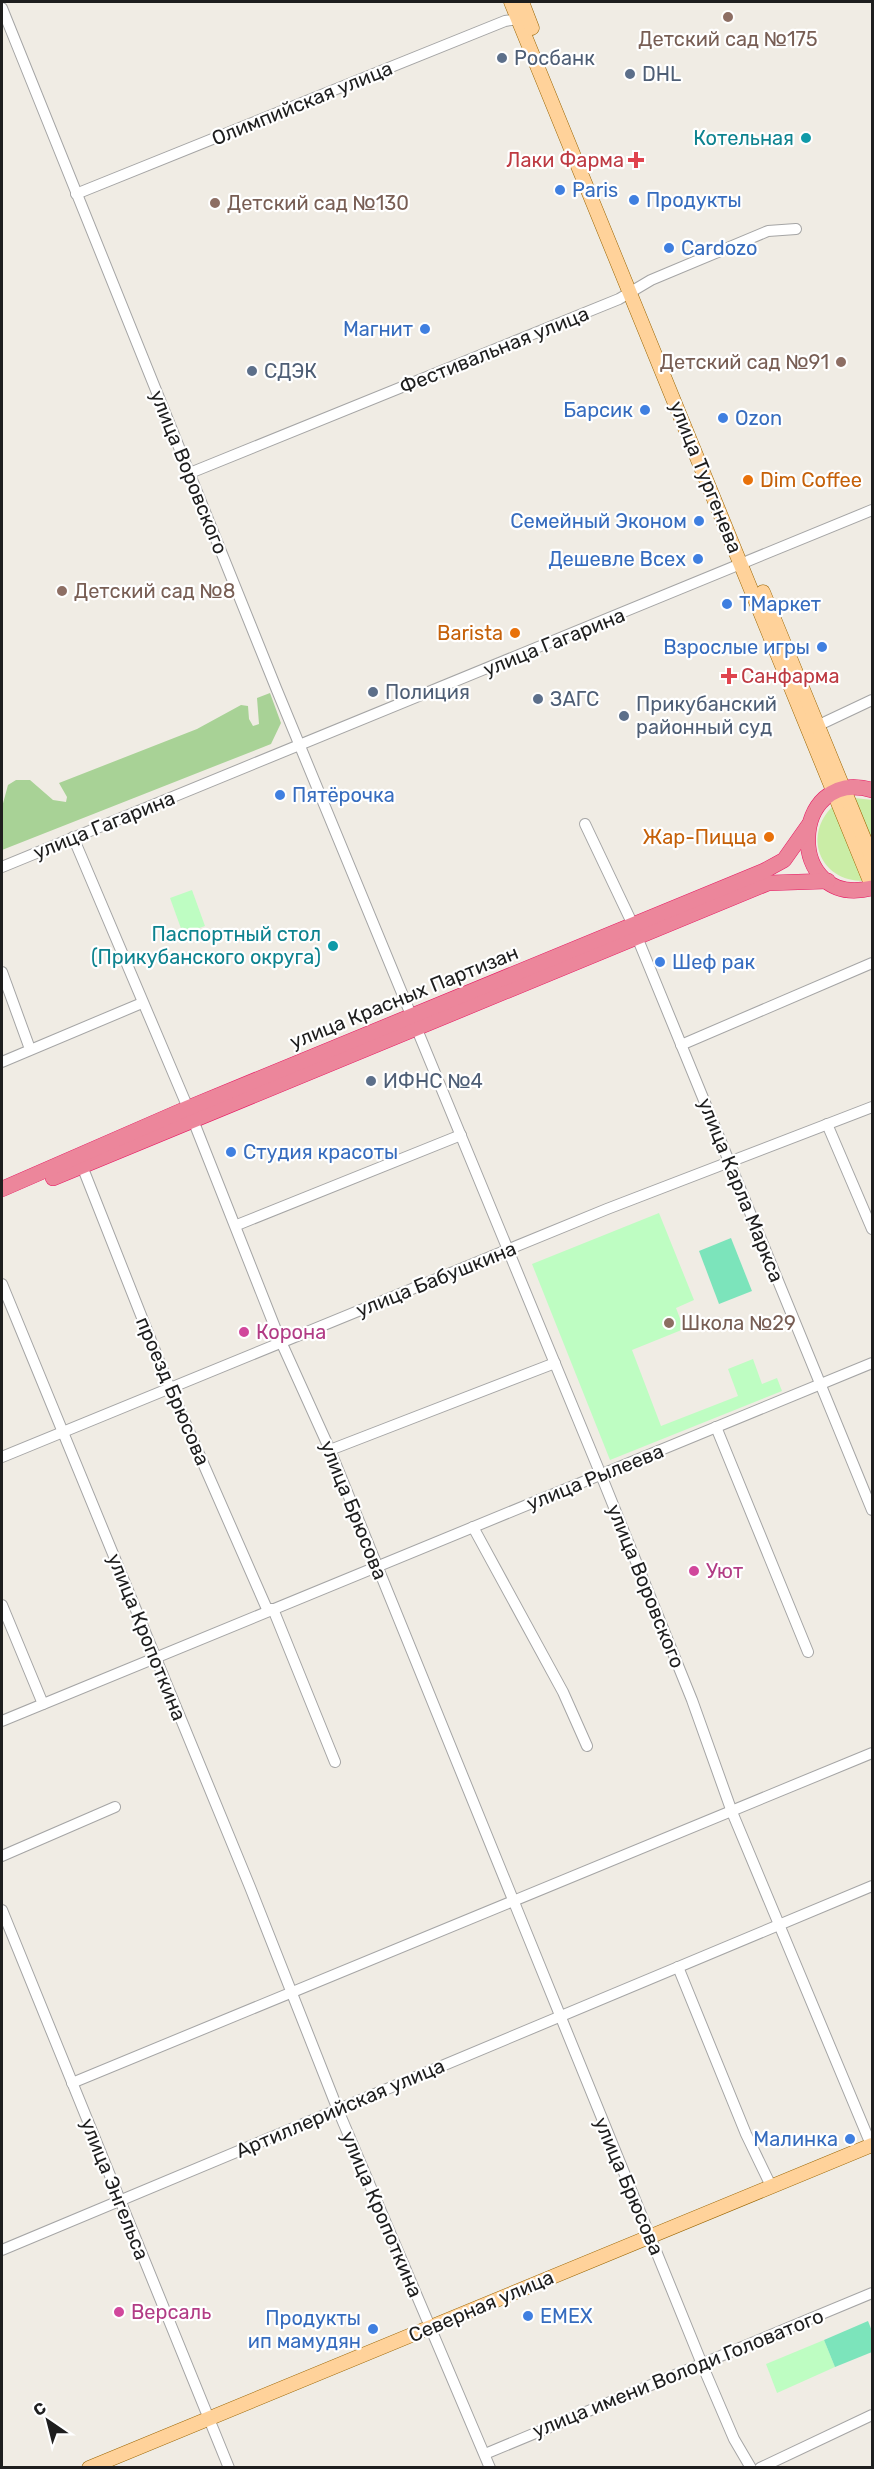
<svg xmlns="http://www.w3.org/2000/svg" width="874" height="2469" font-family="Rubik,sans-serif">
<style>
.grass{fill:#caeda6}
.forest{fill:#a8d296}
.park{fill:#befdc2}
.pitch{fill:#7ce4bb}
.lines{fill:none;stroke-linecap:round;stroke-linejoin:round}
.minor-casing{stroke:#a5a5a5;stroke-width:12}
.major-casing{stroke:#996400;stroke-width:15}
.highway-casing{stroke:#e61862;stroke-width:16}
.minor{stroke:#fff;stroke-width:10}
.major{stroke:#ffd29a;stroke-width:14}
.highway{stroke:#ec869b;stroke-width:15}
.education-dot{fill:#8d6e63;stroke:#fff;stroke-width:2}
.service-dot{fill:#5c6f8a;stroke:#fff;stroke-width:2}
.culture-dot{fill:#0f9aa8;stroke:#fff;stroke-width:2}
.health-dot{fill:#e0444e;stroke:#fff;stroke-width:2}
.shop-dot{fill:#3f7fe0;stroke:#fff;stroke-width:2}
.food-dot{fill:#e8710a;stroke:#fff;stroke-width:2}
.hotel-dot{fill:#d1479c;stroke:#fff;stroke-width:2}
.labels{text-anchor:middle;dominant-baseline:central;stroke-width:4.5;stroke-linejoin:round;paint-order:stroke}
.education-label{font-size:20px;fill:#785e54;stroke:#fff;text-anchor:start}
.service-label{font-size:20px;fill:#4e5e75;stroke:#fff;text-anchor:start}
.street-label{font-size:20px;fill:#1e1e1e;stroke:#fff}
.culture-label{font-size:20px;fill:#0d838f;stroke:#fff;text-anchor:end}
.health-label{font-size:20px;fill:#be3a42;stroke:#fff;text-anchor:end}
.shop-label{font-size:20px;fill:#366cbe;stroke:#fff;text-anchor:start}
.food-label{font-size:20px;fill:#c56008;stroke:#fff;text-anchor:end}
.hotel-label{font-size:20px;fill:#b23c85;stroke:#fff;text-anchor:start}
</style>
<rect width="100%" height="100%" fill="#f0ece4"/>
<g class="grass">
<polygon points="855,798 872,800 872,840"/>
<path d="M 833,806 L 863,881 C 820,881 802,836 833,806 Z"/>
</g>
<polygon class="forest" points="270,693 281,723 271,744 2,850 2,807 8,785 16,780 30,780 53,800 66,802 67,797 59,783 197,729 241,705 248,706 249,719 253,726 259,724 257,698"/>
<g class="park">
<polygon points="192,890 205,926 183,934 170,898"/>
<polygon points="659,1213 694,1300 676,1308 684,1329 632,1350 661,1426 738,1396 728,1369 753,1359 762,1384 777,1378 782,1391 610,1460 532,1264"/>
<polygon points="824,2340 835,2367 777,2393 766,2364"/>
</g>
<g class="pitch">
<polygon points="731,1238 752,1291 719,1304 699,1251"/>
<polygon points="868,2321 872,2331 872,2352 835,2367 824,2340"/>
</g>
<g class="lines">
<g class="minor-casing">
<g id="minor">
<polyline points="2,8 276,688 601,1475 692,1700 732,1812 872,2147"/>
<polyline points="76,194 505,21 525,18"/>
<polyline points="190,473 619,299 651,280 768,231 796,229"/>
<polyline points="819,725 872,700"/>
<polyline points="585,824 633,925"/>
<polyline points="73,837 188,1108"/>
<polyline points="2,867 872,510"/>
<polyline points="637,937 872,1510"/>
<polyline points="2,972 30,1049"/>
<polyline points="681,1045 872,963"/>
<polyline points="2,1062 142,1003"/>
<polyline points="193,1120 278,1335 330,1450 704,2369 734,2439 751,2468"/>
<polyline points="827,1124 872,1229"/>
<polyline points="82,1166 167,1381 267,1609 273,1609 335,1762"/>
<polyline points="237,1225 461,1135"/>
<polyline points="2,1284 250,1887 338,2110 490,2468"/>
<polyline points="716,1427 808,1652"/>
<polyline points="330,1450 555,1363"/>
<polyline points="2,1457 607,1209 872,1107"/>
<polyline points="473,1527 563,1692 587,1746"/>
<polyline points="2,1605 43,1704"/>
<polyline points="2,1721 872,1363"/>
<polyline points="2,1856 115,1807"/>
<polyline points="2,1910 229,2468"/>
<polyline points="678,1967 746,2134 771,2186"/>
<polyline points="72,2083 872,1753"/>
<polyline points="2,2250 872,1886"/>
<polyline points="485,2454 872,2293"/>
<polyline points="760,2468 872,2415"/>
</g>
</g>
<g class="major-casing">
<g id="major">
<polyline points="511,2 872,886"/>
<polyline points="522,2 532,28"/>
<polyline points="763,592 872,858"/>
<polyline points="89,2468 872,2145"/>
</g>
</g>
<g class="highway-casing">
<g id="highway">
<path d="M 872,790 C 789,766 784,910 872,888"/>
<polyline points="53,1178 768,883 828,881"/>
<polyline points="2,1189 188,1108 764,871 784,860 808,826"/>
</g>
</g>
<use href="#minor" class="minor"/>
<use href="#major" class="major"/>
<use href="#highway" class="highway"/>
</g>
<g class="education-dot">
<circle cx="728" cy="17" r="6"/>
<circle cx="215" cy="203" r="6"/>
<circle cx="841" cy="362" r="6"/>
<circle cx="62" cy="591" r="6"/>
<circle cx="669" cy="1323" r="6"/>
</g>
<g class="service-dot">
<circle cx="502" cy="58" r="6"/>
<circle cx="630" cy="74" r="6"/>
<circle cx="252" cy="371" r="6"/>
<circle cx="373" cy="692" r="6"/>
<circle cx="538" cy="699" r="6"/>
<circle cx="624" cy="716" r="6"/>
<circle cx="371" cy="1081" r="6"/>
</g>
<g class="culture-dot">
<circle cx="806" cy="138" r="6"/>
<circle cx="333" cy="946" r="6"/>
</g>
<g class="health-dot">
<path d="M633 151h6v6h6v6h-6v6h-6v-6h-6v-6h6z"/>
<path d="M726 667h6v6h6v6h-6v6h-6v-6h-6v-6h6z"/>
</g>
<g class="shop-dot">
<circle cx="560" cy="190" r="6"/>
<circle cx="634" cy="200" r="6"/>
<circle cx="669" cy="248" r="6"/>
<circle cx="425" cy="329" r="6"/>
<circle cx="645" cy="410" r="6"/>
<circle cx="723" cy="418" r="6"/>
<circle cx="699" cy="521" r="6"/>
<circle cx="698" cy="559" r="6"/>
<circle cx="727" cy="604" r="6"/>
<circle cx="822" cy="647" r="6"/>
<circle cx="280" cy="795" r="6"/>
<circle cx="660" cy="962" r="6"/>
<circle cx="231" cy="1152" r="6"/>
<circle cx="850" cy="2139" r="6"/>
<circle cx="528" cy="2316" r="6"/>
<circle cx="373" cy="2329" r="6"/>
</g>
<g class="food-dot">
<circle cx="748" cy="480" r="6"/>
<circle cx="515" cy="633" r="6"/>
<circle cx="769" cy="837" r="6"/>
</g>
<g class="hotel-dot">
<circle cx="244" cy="1332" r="6"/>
<circle cx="694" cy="1571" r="6"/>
<circle cx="119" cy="2312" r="6"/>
</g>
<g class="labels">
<g class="education-label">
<text x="728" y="39" text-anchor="middle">Детский сад №175</text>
<text x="227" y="203">Детский сад №130</text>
<text x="829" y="362" text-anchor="end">Детский сад №91</text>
<text x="74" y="591">Детский сад №8</text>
<text x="681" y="1323">Школа №29</text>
</g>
<g class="service-label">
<text x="514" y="58">Росбанк</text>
<text x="642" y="74">DHL</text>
<text x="264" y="371">СДЭК</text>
<text x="385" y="692">Полиция</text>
<text x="550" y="699">ЗАГС</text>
<text x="636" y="704">Прикубанский<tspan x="636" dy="23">районный суд</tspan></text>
<text x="383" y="1081">ИФНС №4</text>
</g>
<g class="street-label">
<text transform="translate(302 103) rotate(-22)">Олимпийская улица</text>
<text transform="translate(494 350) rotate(-22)">Фестивальная улица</text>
<text transform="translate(189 472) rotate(68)">улица Воровского</text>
<text transform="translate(706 477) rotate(68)">улица Тургенева</text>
<text transform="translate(554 642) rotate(-22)">улица Гагарина</text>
<text transform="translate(104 825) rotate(-22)">улица Гагарина</text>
<text transform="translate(404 997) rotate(-22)">улица Красных Партизан</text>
<text transform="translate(741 1190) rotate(68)">улица Карла Маркса</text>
<text transform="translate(436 1279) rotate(-22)">улица Бабушкина</text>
<text transform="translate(173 1391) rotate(67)">проезд Брюсова</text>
<text transform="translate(595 1477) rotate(-22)">улица Рылеева</text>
<text transform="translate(354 1510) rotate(68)">улица Брюсова</text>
<text transform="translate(646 1586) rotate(68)">улица Воровского</text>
<text transform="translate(147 1637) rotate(68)">улица Кропоткина</text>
<text transform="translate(340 2108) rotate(-23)">Артиллерийская улица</text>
<text transform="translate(629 2186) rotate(67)">улица Брюсова</text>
<text transform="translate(115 2189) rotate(68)">улица Энгельса</text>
<text transform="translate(382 2214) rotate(67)">улица Кропоткина</text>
<text transform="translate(481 2306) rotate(-23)">Северная улица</text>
<text transform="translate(678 2373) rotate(-22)">улица имени Володи Головатого</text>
</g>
<g class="culture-label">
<text x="794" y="138">Котельная</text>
<text x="321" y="934">Паспортный стол<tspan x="321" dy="23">(Прикубанского округа)</tspan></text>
</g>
<g class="health-label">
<text x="624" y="160">Лаки Фарма</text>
<text x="741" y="676" text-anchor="start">Санфарма</text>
</g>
<g class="shop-label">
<text x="572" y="190">Paris</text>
<text x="646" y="200">Продукты</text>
<text x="681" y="248">Cardozo</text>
<text x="413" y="329" text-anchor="end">Магнит</text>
<text x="633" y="410" text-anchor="end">Барсик</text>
<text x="735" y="418">Ozon</text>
<text x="687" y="521" text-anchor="end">Семейный Эконом</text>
<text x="686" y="559" text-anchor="end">Дешевле Всех</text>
<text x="739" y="604">ТМаркет</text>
<text x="810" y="647" text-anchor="end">Взрослые игры</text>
<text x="292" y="795">Пятёрочка</text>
<text x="672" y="962">Шеф рак</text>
<text x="243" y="1152">Студия красоты</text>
<text x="838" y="2139" text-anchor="end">Малинка</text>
<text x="540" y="2316">EMEX</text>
<text x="361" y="2318" text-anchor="end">Продукты<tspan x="361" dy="23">ип мамудян</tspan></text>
</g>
<g class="food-label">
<text x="760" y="480" text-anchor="start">Dim Coffee</text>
<text x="503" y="633">Barista</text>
<text x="757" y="837">Жар-Пицца</text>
</g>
<g class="hotel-label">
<text x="256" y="1332">Корона</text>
<text x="706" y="1571">Уют</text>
<text x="131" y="2312">Версаль</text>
</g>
</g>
<rect width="874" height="2469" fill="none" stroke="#1e1e1e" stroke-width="6"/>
<g transform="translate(48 2421) rotate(325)" stroke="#ffffff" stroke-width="4.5" paint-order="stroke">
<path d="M0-4.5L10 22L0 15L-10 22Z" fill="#1e1e1e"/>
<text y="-9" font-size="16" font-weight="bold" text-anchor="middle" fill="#1e1e1e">С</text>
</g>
</svg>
